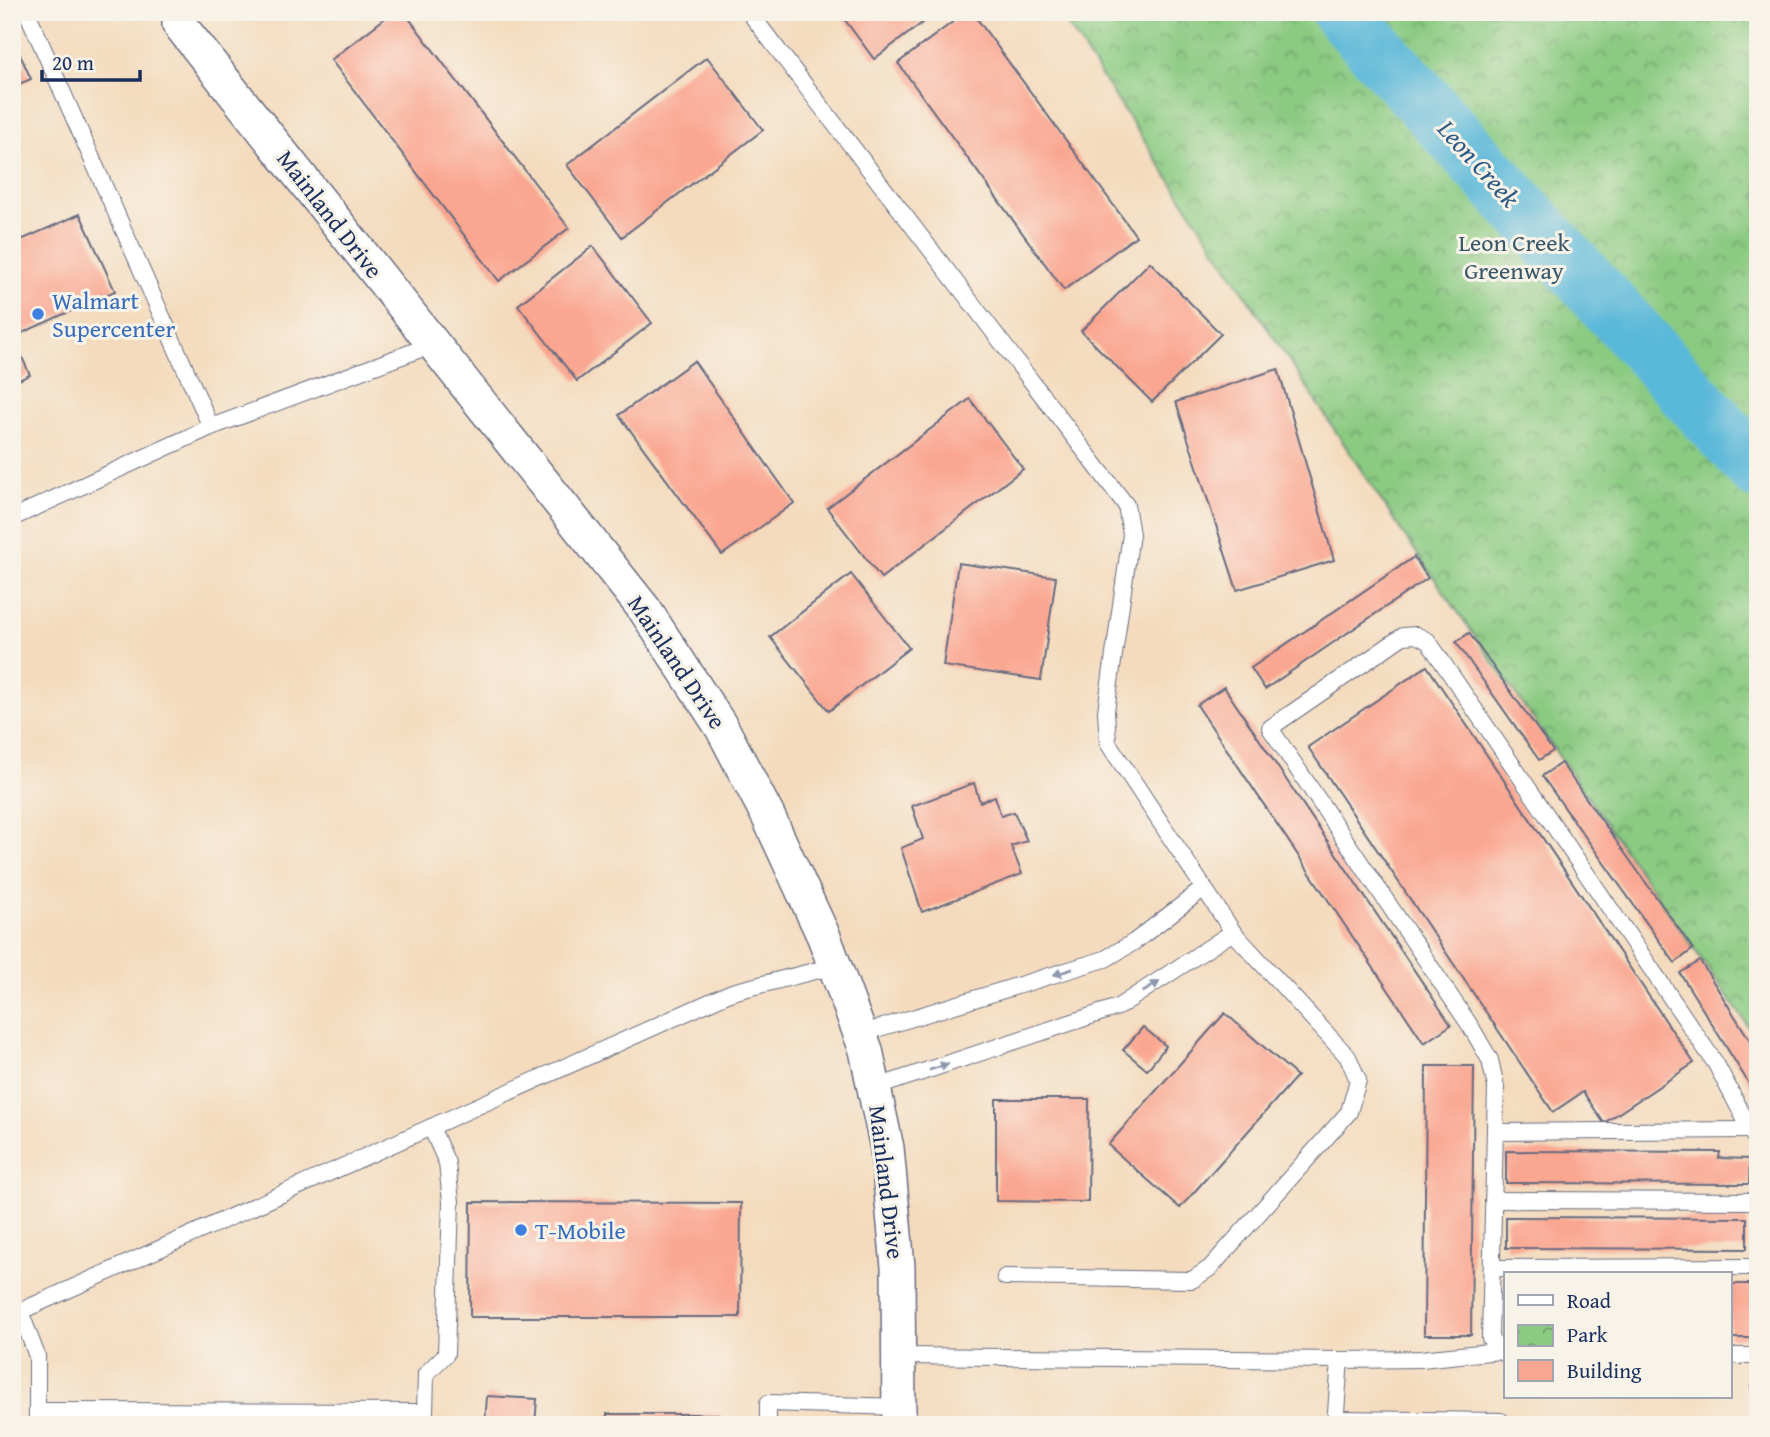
<svg xmlns="http://www.w3.org/2000/svg" width="1770" height="1437" font-family="'Gentium Book Plus',serif">
<style>
.park{fill:url(#park-crowns);stroke:#527c70;stroke-width:2}
.lines{fill:none;stroke-linecap:round;stroke-linejoin:round}
.river{stroke:#5ab8d9;stroke-width:60}
.building{fill:#faa690}
.service-casing{stroke:#676b80;stroke-width:18}
.minor-casing{stroke:#676b80;stroke-width:36}
.service{stroke:#fff;stroke-width:16}
.minor{stroke:#fff;stroke-width:33}
.oneway{fill:#8d97ae}
.shop-dot{fill:#3f7fe0;stroke:#f7f3e8;stroke-width:2.5}
.labels{text-anchor:middle;dominant-baseline:central;stroke-width:6;stroke-linejoin:round;paint-order:stroke}
.street-label{font-size:24px;fill:#1b2f5e;stroke:#f7f3e8}
.park-label{font-size:24px;fill:#375667;stroke:#f7f3e8}
.shop-label{font-size:24px;fill:#366cbe;stroke:#f7f3e8;text-anchor:start}
.water-label{font-size:26px;font-style:italic;fill:#2e5883;stroke:#f7f3e8}
</style>
<defs>
<pattern id="park-crowns" width="20" height="18" patternUnits="userSpaceOnUse" patternTransform="scale(1.75)"><rect width="20" height="18" fill="#8aca81"/><path d="M2 6a3 3 0 1 1 6 0M12 15a3 3 0 1 1 6 0" fill="none" stroke="#70a46d"/></pattern>
</defs>
<rect width="100%" height="100%" fill="#f7f3e8"/>
<filter id="ink" filterUnits="userSpaceOnUse"><feTurbulence type="fractalNoise" baseFrequency=".0143" numOctaves="2"/><feDisplacementMap in="SourceGraphic" scale="14" xChannelSelector="R" yChannelSelector="G"/><feConvolveMatrix kernelMatrix="1 2 1 2 8 2 1 2 1" color-interpolation-filters="sRGB"/></filter>
<filter id="wash" filterUnits="userSpaceOnUse"><feTurbulence type="fractalNoise" baseFrequency=".00686" numOctaves="4" result="noise"/><feDisplacementMap in="SourceGraphic" scale="28" xChannelSelector="R" yChannelSelector="G"/><feGaussianBlur stdDeviation="1.57" result="paint"/><feColorMatrix in="noise" values="0 0 0 0 0 0 0 0 0 0 0 0 0 0 0 0 0 1.4 0 .05"/><feComposite in="paint" operator="in"/></filter>
<g filter="url(#wash)">
<rect width="100%" height="100%" fill="#f4dbbe"/>
<polygon class="park" points="1055,12 1758,12 1758,1040 1404,535 1069,27"/>
<g class="lines">
<polyline class="river" points="1342,12 1758,470"/>
</g>
<g id="blocks">
<g class="building">
<polygon points="393,12 404,12 569,228 499,281 331,60"/>
<polygon points="839,12 937,12 874,59"/>
<polygon points="966,12 972,12 1136,236 1064,290 898,63"/>
<polygon points="12,37 31,79 12,87"/>
<polygon points="707,57 763,130 622,237 567,165"/>
<polygon points="80,214 115,291 13,337 30,375 12,383 12,244"/>
<polygon points="593,246 652,323 577,381 518,305"/>
<polygon points="1150,262 1221,334 1152,402 1081,331"/>
<polygon points="694,361 794,503 722,555 619,415"/>
<polygon points="1278,369 1334,560 1237,590 1176,402"/>
<polygon points="970,399 1023,469 881,578 827,508"/>
<polygon points="1414,557 1428,578 1265,689 1251,668"/>
<polygon points="958,563 1056,577 1041,680 943,666"/>
<polygon points="851,574 909,648 829,711 770,637"/>
<polygon points="1469,633 1553,751 1539,760 1456,642"/>
<polygon points="1427,666 1694,1063 1604,1123 1583,1092 1553,1112 1308,747"/>
<polygon points="1224,687 1451,1025 1424,1043 1197,705"/>
<polygon points="1561,763 1693,949 1675,963 1542,776"/>
<polygon points="974,783 980,802 995,796 1001,816 1014,812 1027,841 1011,846 1022,874 922,912 901,848 923,839 912,806"/>
<polygon points="1700,961 1758,1053 1758,1098 1680,973"/>
<polygon points="1225,1013 1297,1076 1180,1208 1108,1145"/>
<polygon points="1143,1027 1166,1046 1147,1070 1123,1050"/>
<polygon points="1426,1066 1474,1066 1471,1335 1424,1335"/>
<polygon points="996,1099 1089,1099 1088,1202 996,1201"/>
<polygon points="1506,1151 1720,1152 1719,1158 1750,1159 1749,1184 1506,1183"/>
<polygon points="471,1202 741,1203 740,1317 470,1317"/>
<polygon points="1506,1217 1747,1218 1747,1249 1506,1248"/>
<rect x="1730" y="1284" width="28" height="54"/>
<polygon points="1758,1385 1758,1423 1756,1423 1751,1386"/>
<polygon points="487,1396 537,1399 535,1425 485,1425"/>
<rect x="607" y="1414" width="112" height="11"/>
</g>
</g>
</g>
<g filter="url(#ink)">
<use href="#blocks" fill-opacity="0" stroke="#676b80" stroke-width="2"/>
<g class="lines">
<g class="service-casing">
<g id="service">
<polyline points="27,12 211,427"/>
<polyline points="749,12 1126,505 1131,534 1106,711 1108,743 1233,932 1348,1057 1358,1080 1349,1112 1210,1268 1192,1280 1005,1277"/>
<polyline points="12,518 211,427 434,344"/>
<polyline points="860,1034 1105,959 1134,942 1204,888"/>
<polyline points="874,1088 1118,1007 1233,932"/>
<polyline points="1495,1132 1750,1130"/>
<polyline points="1493,1200 1758,1201"/>
<polyline points="1492,1268 1758,1267"/>
<polyline points="20,1311 37,1356 37,1425"/>
<polyline points="12,1315 732,992 834,966"/>
<polyline points="1506,1354 1499,1351 1490,1338 1496,1087 1490,1060 1471,1027 1270,728 1403,636 1416,635 1428,641 1716,1064 1758,1144"/>
<polyline points="899,1356 1340,1360 1335,1425"/>
<polyline points="1730,1356 1758,1356"/>
<polyline points="1340,1360 1421,1359 1499,1351"/>
<polyline points="37,1411 425,1412 426,1374 446,1354 451,1202 447,1163 431,1127"/>
<polyline points="1335,1419 1501,1421 1501,1425"/>
<polyline points="352,1425 361,1412 374,1425"/>
<polyline points="768,1425 768,1403 900,1407"/>
</g>
</g>
<g class="minor-casing">
<polyline id="minor" points="179,24 645,610 722,728 768,816 824,937 866,1050 874,1088 887,1148 898,1267 899,1425"/>
</g>
<use href="#service" class="service"/>
<use href="#minor" class="minor"/>
</g>
<defs><path id="oneway-solid" d="M-6-.8H1V-3.2L6.5 0L1 3.2V.8H-6Z" transform="scale(1.75)"/></defs>
<g class="oneway">
<use href="#oneway-solid" transform="translate(1063 972) rotate(163)"/>
<use href="#oneway-solid" transform="translate(1151 987) rotate(-32)"/>
<use href="#oneway-solid" transform="translate(939 1067) rotate(-18)"/>
</g>
</g>
<g class="shop-dot">
<circle cx="38" cy="314" r="7"/>
<circle cx="521" cy="1230" r="7"/>
</g>
<g class="labels">
<g class="street-label">
<text transform="translate(330 214) rotate(52)">Mainland Drive</text>
<text transform="translate(677 662) rotate(56)">Mainland Drive</text>
<text transform="translate(887 1182) rotate(83)">Mainland Drive</text>
</g>
<g class="park-label">
<text x="1514" y="242">Leon Creek<tspan x="1514" dy="28">Greenway</tspan></text>
</g>
<g class="shop-label">
<text x="52" y="300">Walmart<tspan x="52" dy="28">Supercenter</tspan></text>
<text x="535" y="1230">T-Mobile</text>
</g>
<g class="water-label">
<text transform="translate(1479 163) rotate(48)">Leon Creek</text>
</g>
</g>
<rect width="1770" height="1437" fill="none" stroke="#f7f3e8" stroke-width="42"/>
<rect x="1504" y="1272" width="228" height="126" fill="#f7f3e8" stroke="#9fa5b1" stroke-width="2"/>
<rect x="1518" y="1295" width="35" height="10" fill="#ffffff" stroke="#9fa5b1" stroke-width="2"/>
<text x="1567" y="1308" font-size="21" fill="#1b2f5e">Road</text>
<rect x="1518" y="1325" width="35" height="21" fill="url(#park-crowns)" stroke="#9fa5b1" stroke-width="2"/>
<text x="1567" y="1342" font-size="21" fill="#1b2f5e">Park</text>
<rect x="1518" y="1360" width="35" height="21" fill="#faa690" stroke="#9fa5b1" stroke-width="2"/>
<text x="1567" y="1378" font-size="21" fill="#1b2f5e">Building</text>
<path d="M42 70v10h98v-10" fill="none" stroke="#1b2f5e" stroke-width="3.5"/>
<text x="52" y="70" font-size="21" fill="#1b2f5e" stroke="#f7f3e8" stroke-width="5" paint-order="stroke">20 m</text>
</svg>
